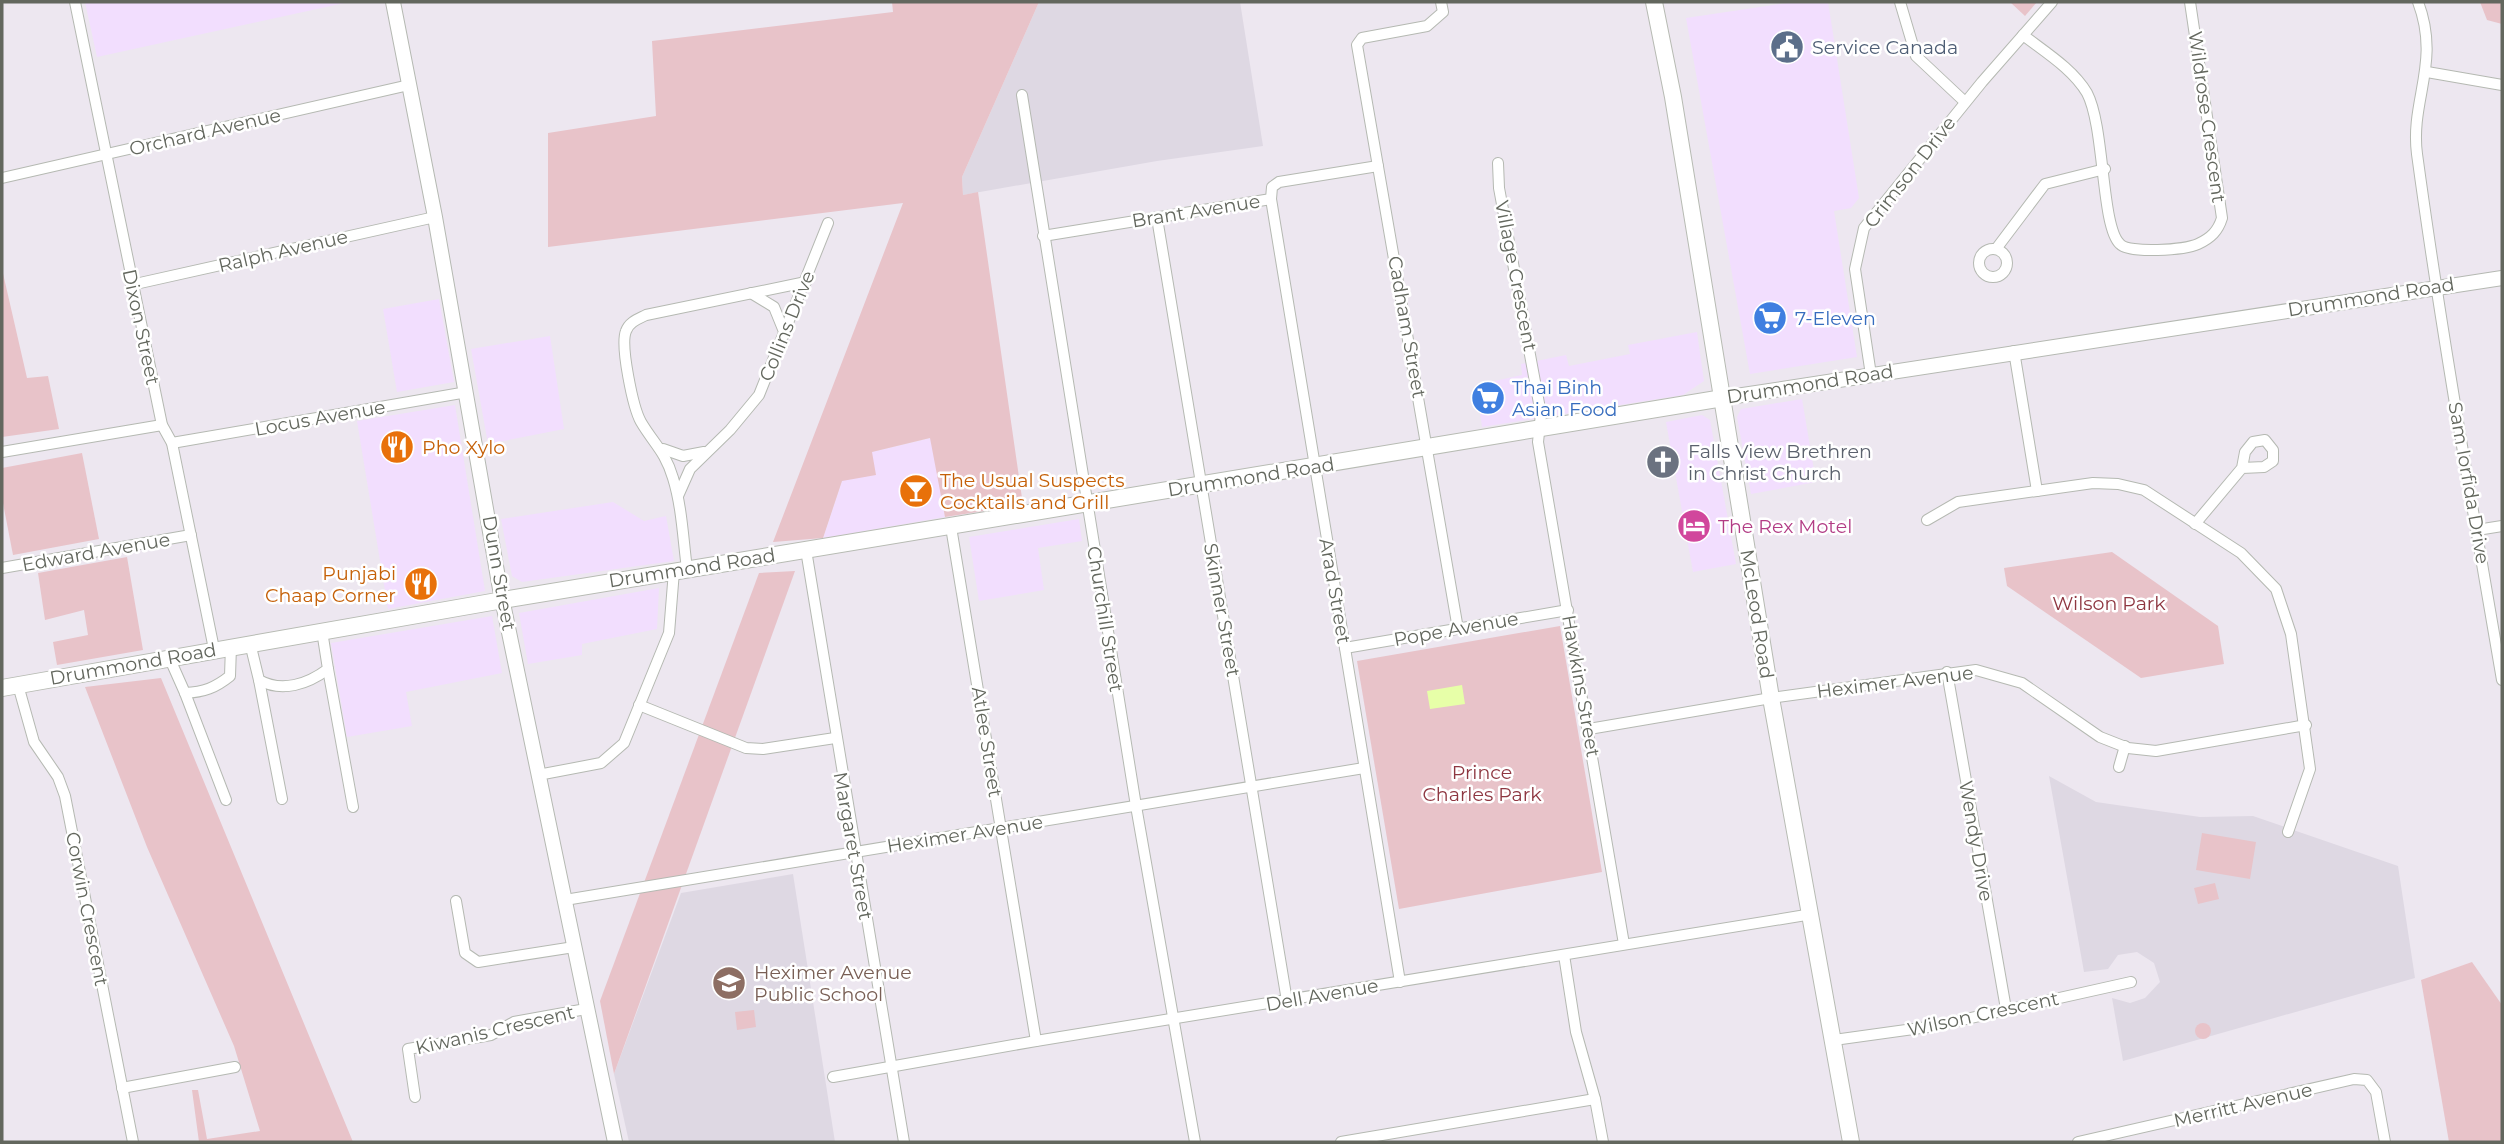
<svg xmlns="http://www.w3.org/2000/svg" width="2504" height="1144" font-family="Montserrat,sans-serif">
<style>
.commercial{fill:#f2defe}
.education{fill:#ded8e3}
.green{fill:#e8c3c9}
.water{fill:#e7ffa8}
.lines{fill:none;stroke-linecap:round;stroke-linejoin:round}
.minor-casing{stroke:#b5b9b2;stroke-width:12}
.tertiary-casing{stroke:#b5b9b2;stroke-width:16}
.secondary-casing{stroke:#b7bbb3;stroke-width:18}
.minor{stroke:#fff;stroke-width:10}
.tertiary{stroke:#fff;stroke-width:14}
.secondary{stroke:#fff;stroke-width:16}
.labels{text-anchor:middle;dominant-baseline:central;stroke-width:5;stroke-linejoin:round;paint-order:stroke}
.service-label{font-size:19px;fill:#4e5e75;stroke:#fff;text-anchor:start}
.street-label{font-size:19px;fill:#63675e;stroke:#fff}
.shop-label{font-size:19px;fill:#366cbe;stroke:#fff;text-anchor:start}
.food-label{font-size:19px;fill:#c56008;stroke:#fff;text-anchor:start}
.worship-label{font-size:19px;fill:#5b616d;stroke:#fff;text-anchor:start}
.hotel-label{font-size:19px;fill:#b23c85;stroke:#fff;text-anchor:start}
.park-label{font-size:19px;fill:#8e3640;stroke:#fff}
.education-label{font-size:19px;fill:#785e54;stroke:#fff;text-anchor:start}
</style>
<rect width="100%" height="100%" fill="#ede7f0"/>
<g class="commercial">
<polygon points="85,2 349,2 97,57"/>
<polygon points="1793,2 1828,2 1859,198 1851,208 1834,211 1857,357 1750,374 1686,18"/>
<polygon points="439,299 454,382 397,392 383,309"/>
<polygon points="1697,332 1704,381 1683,395 1482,427 1476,385 1522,375 1521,364 1566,355 1569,366 1630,354 1628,345"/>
<polygon points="550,336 564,429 488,444 471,349"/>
<polygon points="1802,399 1816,482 1751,494 1737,417 1741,409"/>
<polygon points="455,405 485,591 388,609 357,421"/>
<polygon points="1702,415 1710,420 1736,564 1693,572 1666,422"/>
<polygon points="931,438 945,517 823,538 842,481 872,452"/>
<polygon points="613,502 644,521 666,516 674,561 522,582 512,576 501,519"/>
<polygon points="1079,519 1082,541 1038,548 1044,590 979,601 969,537"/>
<polygon points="659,588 657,629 582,644 582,655 528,664 519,613"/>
<polygon points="492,616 502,673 406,692 412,726 347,737 331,643"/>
</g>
<g class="education">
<polygon points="1039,2 1240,2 1263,146 1157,161 963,195 962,177"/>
<polygon points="2049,776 2096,802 2200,817 2253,816 2398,866 2415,978 2123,1061 2112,998 2130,1003 2145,998 2160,982 2154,963 2137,952 2118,955 2108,969 2084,972"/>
<polygon points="793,874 835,1142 629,1142 614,1074 681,893"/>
</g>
<g class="green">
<polygon points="892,2 1039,2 962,177 963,195 978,192 1023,505 945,517 930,438 872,452 876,475 842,481 823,538 773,542 903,203 548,247 548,133 656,116 652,41 893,12"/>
<polygon points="2010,2 2037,2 2025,16"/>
<polygon points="2480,2 2502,2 2502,24 2487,20"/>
<polygon points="2,269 27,378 48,376 59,429 2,437"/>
<polygon points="82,453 99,539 13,555 2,498 2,468"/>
<polygon points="2112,552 2218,626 2224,664 2141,678 2007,586 2004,568"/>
<polygon points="127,557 143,650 57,665 53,642 88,635 84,610 45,620 38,573"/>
<polygon points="795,571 614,1074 600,1001 759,573"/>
<polygon points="1560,626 1602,872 1399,909 1357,661"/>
<polygon points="161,678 353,1142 199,1142 192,1090 198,1090 207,1139 260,1131 234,1046 147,847 85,687"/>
<polygon points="2202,833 2256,842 2250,879 2196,870"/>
<polygon points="2215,883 2219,899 2198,904 2194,888"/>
<polygon points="2472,962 2502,1005 2502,1142 2449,1142 2421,980"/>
<polygon points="754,1010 756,1027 737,1030 735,1012"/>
<circle cx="2203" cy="1031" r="8"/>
</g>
<polygon class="water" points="1462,685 1465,704 1430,709 1427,691"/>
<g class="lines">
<g class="minor-casing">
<g id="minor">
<polyline points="75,2 162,425 172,443 214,649"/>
<polyline points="1441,2 1443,12 1427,26 1362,38 1357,45 1458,629"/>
<polyline points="1900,2 1916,56 1965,102"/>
<path d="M 2418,2 C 2441,63 2410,100 2417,154 C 2441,330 2472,505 2502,680"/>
<path d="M 2023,35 C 2045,52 2073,69 2087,93 C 2105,127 2101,227 2120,244 C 2129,254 2185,250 2198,244 C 2211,238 2218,231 2222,218 L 2190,2"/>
<polyline points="2427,72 2502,85"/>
<polyline points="1022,95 1136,806 1195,1142"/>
<polyline points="1498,163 1499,188 1541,414 1538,442 1624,944"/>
<polyline points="1378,166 1279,182 1272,187 1271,199 1400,982"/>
<polyline points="2,178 409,85"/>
<polyline points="1157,218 1287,1001"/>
<polyline points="1043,236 1271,199"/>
<circle cx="1993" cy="263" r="14"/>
<polyline points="1996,249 2045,184 2105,169"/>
<polyline points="131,285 435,217"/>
<polyline points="751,293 774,307 785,334"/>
<polyline points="2014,351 2037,491"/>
<polyline points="1871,375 1855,269 1864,228 1982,82 2052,2"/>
<polyline points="172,443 467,392"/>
<polyline points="663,449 683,456 704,452"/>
<polyline points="2,452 162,425"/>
<polyline points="678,496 690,469 730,430 759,395 828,223"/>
<polyline points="1927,520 1958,502 2093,483 2118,484 2144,490 2241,553 2276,589 2291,634 2310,769 2288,832"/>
<polyline points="2195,524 2242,468 2264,467 2273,461 2273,450 2265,440 2253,442 2245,452 2242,468"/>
<polyline points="951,527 1036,1041"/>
<polyline points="2477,530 2502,526"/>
<polyline points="806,550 904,1142"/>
<polyline points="2,568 191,535"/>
<path d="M 687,569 C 683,539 682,507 673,478 C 665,451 654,444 641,422 C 633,408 620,345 626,331 C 629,322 638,319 646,315 L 806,282"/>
<path d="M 250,643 L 259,680 C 282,693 308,684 328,669 L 322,631"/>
<polyline points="1345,648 1568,610"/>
<path d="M 169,657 L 185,693 C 204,692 215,688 230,676 L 231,646"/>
<polyline points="328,669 353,807"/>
<polyline points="1947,672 2006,1009"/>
<polyline points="259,680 282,799"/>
<polyline points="18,685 34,742 58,777 65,796 133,1142"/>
<polyline points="185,693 226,800"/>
<polyline points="639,705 746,748 763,749 835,738"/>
<polyline points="1589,729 1771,698 1976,670 2022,683 2100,737 2128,748 2156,751 2306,725"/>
<polyline points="2119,767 2125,746"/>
<polyline points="538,775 601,763 624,743 669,633 674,571"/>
<polyline points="565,900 1364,768"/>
<polyline points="456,901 465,953 478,962 574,947"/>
<polyline points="1564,955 1576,1032 1595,1099 1603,1142"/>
<polyline points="1834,1040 1935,1026 2131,982"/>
<polyline points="833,1077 1036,1041 1812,914"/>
<polyline points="122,1088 235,1067"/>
<polyline points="415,1097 408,1049 491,1035 514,1022 586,1009"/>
<polyline points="1341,1142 1595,1099"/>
<polyline points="2078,1142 2354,1079 2367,1080 2376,1092 2385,1142"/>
</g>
</g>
<g class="tertiary-casing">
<g id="tertiary">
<polyline points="393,2 435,217 500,589 615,1142"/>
<polyline points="1723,398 2502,278"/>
</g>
</g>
<g class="secondary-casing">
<g id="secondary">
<polyline points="1654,2 1673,97 1771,698 1851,1142"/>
<polyline points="2,688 503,600 1723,398"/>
</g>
</g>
<use href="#minor" class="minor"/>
<use href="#tertiary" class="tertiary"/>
<use href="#secondary" class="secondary"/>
</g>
<defs>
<g id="civic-disc" transform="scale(1.75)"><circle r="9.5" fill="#5c6f8a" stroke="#fff"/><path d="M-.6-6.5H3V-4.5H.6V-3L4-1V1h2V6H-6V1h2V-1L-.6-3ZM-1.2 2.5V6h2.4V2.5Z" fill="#fff"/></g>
<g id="supermarket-disc" transform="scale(1.75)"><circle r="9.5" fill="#3f7fe0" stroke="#fff"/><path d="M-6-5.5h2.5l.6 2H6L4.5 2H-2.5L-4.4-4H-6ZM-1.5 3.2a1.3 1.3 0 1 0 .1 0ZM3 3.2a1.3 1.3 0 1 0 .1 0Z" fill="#fff"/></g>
<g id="restaurant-disc" transform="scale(1.75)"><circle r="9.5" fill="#e8710a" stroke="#fff"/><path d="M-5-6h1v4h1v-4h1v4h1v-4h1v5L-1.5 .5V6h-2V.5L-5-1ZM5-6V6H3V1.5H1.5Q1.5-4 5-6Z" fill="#fff"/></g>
<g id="church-disc" transform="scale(1.75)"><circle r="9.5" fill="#6b7280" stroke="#fff"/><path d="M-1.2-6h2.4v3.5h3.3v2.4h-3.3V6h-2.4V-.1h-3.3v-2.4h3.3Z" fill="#fff"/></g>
<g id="bar-disc" transform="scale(1.75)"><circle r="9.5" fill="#e8710a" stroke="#fff"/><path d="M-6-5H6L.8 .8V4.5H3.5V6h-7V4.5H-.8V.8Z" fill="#fff"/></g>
<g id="hotel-disc" transform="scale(1.75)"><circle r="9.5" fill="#d1479c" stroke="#fff"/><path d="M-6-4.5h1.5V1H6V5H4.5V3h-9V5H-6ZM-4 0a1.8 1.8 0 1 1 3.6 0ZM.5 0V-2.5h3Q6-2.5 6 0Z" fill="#fff"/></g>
<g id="school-disc" transform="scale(1.75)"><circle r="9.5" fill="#8d6e63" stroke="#fff"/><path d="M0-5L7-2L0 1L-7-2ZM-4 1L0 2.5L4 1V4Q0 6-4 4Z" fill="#fff"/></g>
</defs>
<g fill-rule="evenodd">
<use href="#civic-disc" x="1787" y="47"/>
<use href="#supermarket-disc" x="1770" y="318"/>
<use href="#supermarket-disc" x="1488" y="398"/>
<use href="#restaurant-disc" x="397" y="447"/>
<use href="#church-disc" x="1663" y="462"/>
<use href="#bar-disc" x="916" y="491"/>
<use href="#hotel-disc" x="1694" y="526"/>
<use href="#restaurant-disc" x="421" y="584"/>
<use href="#school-disc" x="729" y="983"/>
</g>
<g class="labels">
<g class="service-label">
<text x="1812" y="47">Service Canada</text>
</g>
<g class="street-label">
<text transform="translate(2207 117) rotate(82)">Wildrose Crescent</text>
<text transform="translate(205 132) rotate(-13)">Orchard Avenue</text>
<text transform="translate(1910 172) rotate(-52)">Crimson Drive</text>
<text transform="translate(1196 211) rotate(-9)">Brant Avenue</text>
<text transform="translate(283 251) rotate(-13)">Ralph Avenue</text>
<text transform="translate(1516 276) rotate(79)">Village Crescent</text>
<text transform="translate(2371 297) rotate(-9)">Drummond Road</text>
<text transform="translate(787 326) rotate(-68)">Collins Drive</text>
<text transform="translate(141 327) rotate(78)">Dixon Street</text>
<text transform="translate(1407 327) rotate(80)">Cadham Street</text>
<text transform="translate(1810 384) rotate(-9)">Drummond Road</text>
<text transform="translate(320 418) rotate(-10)">Locus Avenue</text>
<text transform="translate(1251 477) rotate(-9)">Drummond Road</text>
<text transform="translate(2469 483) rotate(80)">Sam Iorfida Drive</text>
<text transform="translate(96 552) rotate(-10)">Edward Avenue</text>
<text transform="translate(692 568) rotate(-9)">Drummond Road</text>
<text transform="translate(499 573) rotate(80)">Dunn Street</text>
<text transform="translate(1335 591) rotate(80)">Arad Street</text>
<text transform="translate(1222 610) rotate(80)">Skinner Street</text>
<text transform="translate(1757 614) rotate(81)">McLeod Road</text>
<text transform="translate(1105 619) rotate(81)">Churchill Street</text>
<text transform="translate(1456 629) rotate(-10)">Pope Avenue</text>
<text transform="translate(133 664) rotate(-10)">Drummond Road</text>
<text transform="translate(1895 682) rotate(-7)">Heximer Avenue</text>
<text transform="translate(1581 686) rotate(80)">Hawkins Street</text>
<text transform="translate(987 742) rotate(81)">Atlee Street</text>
<text transform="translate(965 834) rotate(-9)">Heximer Avenue</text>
<text transform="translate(1976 841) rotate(80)">Wendy Drive</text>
<text transform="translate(853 846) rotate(80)">Margaret Street</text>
<text transform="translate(87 909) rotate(79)">Corwin Crescent</text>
<text transform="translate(1322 995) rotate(-10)">Dell Avenue</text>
<text transform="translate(1983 1014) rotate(-12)">Wilson Crescent</text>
<text transform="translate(495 1030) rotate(-13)">Kiwanis Crescent</text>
<text transform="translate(2243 1105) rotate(-13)">Merritt Avenue</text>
</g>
<g class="shop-label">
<text x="1795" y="318">7-Eleven</text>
<text x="1512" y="387">Thai Binh<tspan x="1512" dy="22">Asian Food</tspan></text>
</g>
<g class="food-label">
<text x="422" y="447">Pho Xylo</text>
<text x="940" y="480">The Usual Suspects<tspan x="940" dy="22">Cocktails and Grill</tspan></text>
<text x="396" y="573" text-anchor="end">Punjabi<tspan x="396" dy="22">Chaap Corner</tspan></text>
</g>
<g class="worship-label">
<text x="1688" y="451">Falls View Brethren<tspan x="1688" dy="22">in Christ Church</tspan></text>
</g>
<g class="hotel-label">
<text x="1718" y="526">The Rex Motel</text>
</g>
<g class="park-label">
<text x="2109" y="603">Wilson Park</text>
<text x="1482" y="772">Prince<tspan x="1482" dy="22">Charles Park</tspan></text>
</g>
<g class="education-label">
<text x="754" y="972">Heximer Avenue<tspan x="754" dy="22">Public School</tspan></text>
</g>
</g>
<rect width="2504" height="1144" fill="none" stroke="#63675e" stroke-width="7"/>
</svg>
